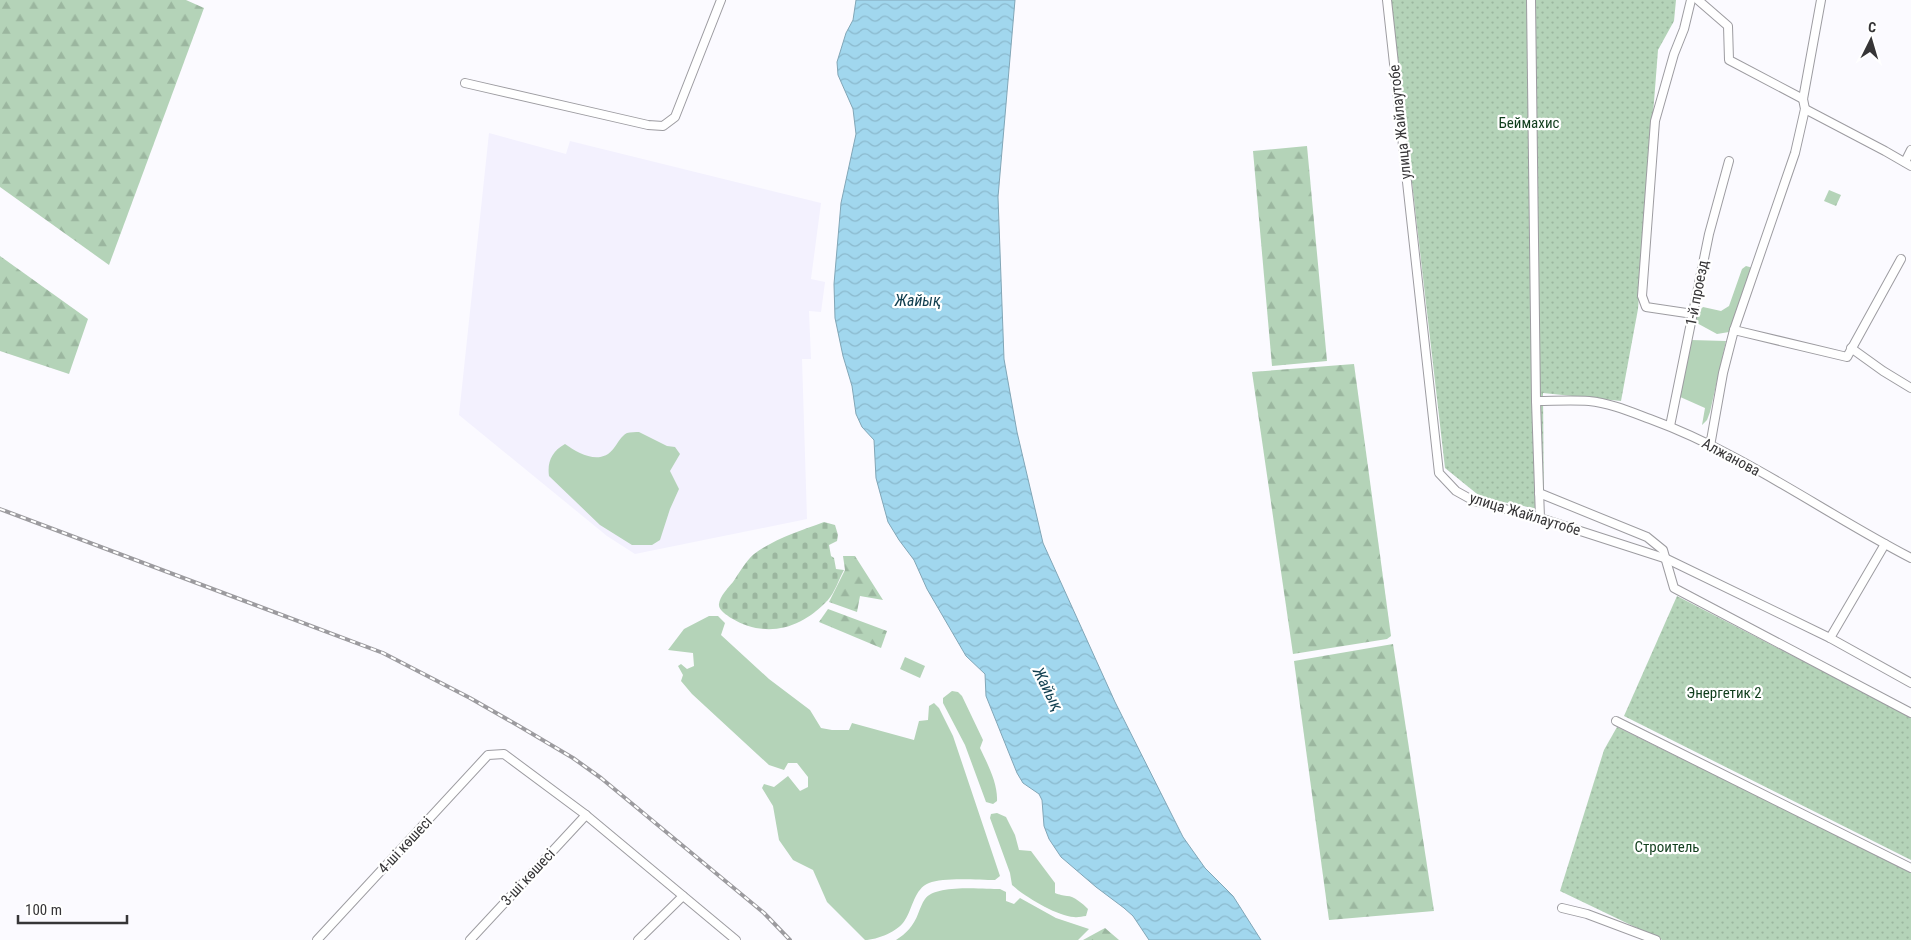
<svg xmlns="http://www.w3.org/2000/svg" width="1911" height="940" font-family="'Roboto Condensed',sans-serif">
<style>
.built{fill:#f3f1fe}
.grass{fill:#b4d3b8}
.forest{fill:url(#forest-firs)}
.cemetery{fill:url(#cemetery-stones)}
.park{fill:url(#park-tufts)}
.garden{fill:url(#garden-dots)}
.water{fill:url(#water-waves);stroke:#81a6b7}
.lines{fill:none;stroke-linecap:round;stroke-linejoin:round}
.minor-casing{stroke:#9d9ca1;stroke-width:10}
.minor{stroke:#fff;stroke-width:8}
.rail-casing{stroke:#9c9b9f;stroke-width:4}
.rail{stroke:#fff;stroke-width:2;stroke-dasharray:5.5;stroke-linecap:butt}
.labels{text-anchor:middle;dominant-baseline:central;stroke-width:4.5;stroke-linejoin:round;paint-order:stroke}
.street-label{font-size:15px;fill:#363537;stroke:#fff}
.park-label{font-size:15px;fill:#103d1c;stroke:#fff}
.water-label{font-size:16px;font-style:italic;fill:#103e4f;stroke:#fff}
</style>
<defs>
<pattern id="forest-firs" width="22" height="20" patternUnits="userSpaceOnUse" patternTransform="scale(1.25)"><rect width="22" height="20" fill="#b4d3b8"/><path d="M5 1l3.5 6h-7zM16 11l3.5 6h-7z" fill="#9bb69f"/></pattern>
<pattern id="cemetery-stones" width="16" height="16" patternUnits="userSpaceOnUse" patternTransform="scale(1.25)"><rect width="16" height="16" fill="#b4d3b8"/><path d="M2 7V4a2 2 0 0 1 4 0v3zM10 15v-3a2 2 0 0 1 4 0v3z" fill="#9bb69f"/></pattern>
<pattern id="park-tufts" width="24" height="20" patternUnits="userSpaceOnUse" patternTransform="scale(1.25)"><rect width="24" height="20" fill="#b4d3b8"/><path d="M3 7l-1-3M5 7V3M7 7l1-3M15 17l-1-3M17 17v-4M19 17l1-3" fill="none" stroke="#9bb69f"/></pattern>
<pattern id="garden-dots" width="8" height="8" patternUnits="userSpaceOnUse" patternTransform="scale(1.25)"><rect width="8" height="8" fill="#b4d3b8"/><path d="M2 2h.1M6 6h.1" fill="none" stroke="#9bb69f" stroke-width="1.8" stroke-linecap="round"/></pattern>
<pattern id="water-waves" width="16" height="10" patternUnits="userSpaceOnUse" patternTransform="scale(1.25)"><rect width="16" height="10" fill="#a1d7ee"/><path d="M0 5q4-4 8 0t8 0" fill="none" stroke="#8bb9cd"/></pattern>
</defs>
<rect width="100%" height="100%" fill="#fbfaff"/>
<polygon class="built" points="489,133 566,154 570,141 821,203 811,279 825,282 821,312 809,311 811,359 802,359 807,519 635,554 607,536 459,415"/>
<g class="grass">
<polygon points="1746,266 1753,268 1729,332 1717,334 1695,322 1697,313 1703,307 1721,311 1729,306 1742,269"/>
<polygon points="1691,340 1726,341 1710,412 1707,420 1702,425 1705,408 1678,396"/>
<path d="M 639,432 L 667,446 L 675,447 L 680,454 L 670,471 L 679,489 L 670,509 L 660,540 L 652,545 L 632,545 L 600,525 L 549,476 C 547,462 552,451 565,444 C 579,454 601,466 614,448 C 618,443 621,436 627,433 C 630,432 636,432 639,432 Z"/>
<path d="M 709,616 L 718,616 L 725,623 L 721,635 L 769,679 L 810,710 L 821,728 L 832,730 L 849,730 L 852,723 L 914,740 L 919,721 L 928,720 L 929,706 L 934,703 L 939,708 L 953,736 L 1000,876 L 995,880 C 979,880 943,877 929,883 C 914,889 913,908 905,920 C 899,931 877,940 865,940 L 827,902 L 813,870 L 793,860 L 779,840 L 773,806 L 762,788 L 764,784 L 774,787 L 788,776 L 800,791 L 808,787 L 808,777 L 797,763 L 788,763 L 784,770 L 769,765 L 692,694 L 681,681 L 683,675 L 678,666 L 681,664 L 687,669 L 694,666 L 693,653 L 668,650 L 684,629 Z"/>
<polygon points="905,657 925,666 920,678 900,669"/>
<path d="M 952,691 L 958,692 L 962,696 L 983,740 L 980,748 C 987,763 998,783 997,801 L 993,804 L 986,802 L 965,745 L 943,703 L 943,698 Z"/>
<path d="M 997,813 L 1006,817 L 1015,835 L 1019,850 L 1031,851 L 1055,883 L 1055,893 C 1060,895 1062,895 1067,896 C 1074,896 1083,904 1088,909 L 1086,916 C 1082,916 1078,918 1074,917 C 1057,916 1024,896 1012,885 L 1010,873 L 990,818 L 991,814 Z"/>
<path d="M 1000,889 L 1006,892 L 1006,901 L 1014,904 L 1020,898 L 1056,918 L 1089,929 L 1078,940 L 896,940 C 906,934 914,925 918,914 C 920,909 922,903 925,899 C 935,884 983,889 1000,889 Z"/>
</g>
<g class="forest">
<polygon points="0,0 186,0 204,8 109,265 0,187"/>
<polygon points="1307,146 1327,361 1272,366 1253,151"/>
<polygon points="0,256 88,319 69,374 0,351"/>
<polygon points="1354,364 1391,636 1387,639 1293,654 1252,372"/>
<polygon points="843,556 855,556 883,600 860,596 857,612 829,602 845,570"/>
<polygon points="828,609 887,631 881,648 819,622"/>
<polygon points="1393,644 1434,911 1329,920 1294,661"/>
<polygon points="1105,928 1119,940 1083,940"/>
</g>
<path class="cemetery" d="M 824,522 L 835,525 L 838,535 L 837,541 L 829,545 L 831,556 L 834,558 L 836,569 L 844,570 C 839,579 835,592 828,600 C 801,629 766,639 731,618 C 727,615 718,610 719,604 C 720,596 728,588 733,582 C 739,573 746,561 754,554 C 774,539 800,531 824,522 Z"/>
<polygon class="park" points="1829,190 1841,195 1836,206 1824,201"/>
<g class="garden">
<polygon points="1391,0 1676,0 1674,21 1658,50 1638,309 1621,401 1543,393 1544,510 1482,498 1445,468"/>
<polygon points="1677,596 1911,717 1911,860 1624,716"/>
<polygon points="1617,727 1911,871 1911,940 1662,940 1560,891 1604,750"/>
</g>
<polygon class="water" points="856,0 1015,0 998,197 1004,359 1017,432 1043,543 1115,702 1183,837 1205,868 1233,896 1261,940 1149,940 1133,916 1124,908 1096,887 1061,857 1049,839 1044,826 1042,800 1039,794 1023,783 1017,773 986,696 985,674 966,656 927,589 914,560 899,540 888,522 876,478 874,440 862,427 856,414 852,386 843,356 835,318 834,284 841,203 856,134 853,109 838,75 837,62 846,33 853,20"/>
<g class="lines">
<g class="minor-casing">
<g id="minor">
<polyline points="1387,0 1439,473 1456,491 1474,501 1540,518 1667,559 1830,638 1911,683"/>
<polyline points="1531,0 1536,401 1540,518"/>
<polyline points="1691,0 1684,29 1674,54 1655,121 1642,296 1646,307 1693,314"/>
<polyline points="1698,0 1728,26 1729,60 1803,99"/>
<polyline points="465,83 648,125 663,126 675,117 721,0"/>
<polyline points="1805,109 1885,151 1911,166"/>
<polyline points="1905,162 1911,150"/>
<polyline points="1734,330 1847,357 1901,259"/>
<polyline points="1851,348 1883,371 1911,388"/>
<path d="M 1536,401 C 1553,401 1571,400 1589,401 C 1610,403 1631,412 1650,419 C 1743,453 1824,513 1911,558"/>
<polyline points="1670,426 1709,234 1729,161"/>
<polyline points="1710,446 1723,373 1734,330 1795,153 1805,109 1803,99 1821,0"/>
<polyline points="1539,493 1647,537 1663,550 1674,588 1911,713"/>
<polyline points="1830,638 1885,544"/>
<polyline points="1616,721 1911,868"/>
<polyline points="1562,908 1587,914 1656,940"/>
<polyline points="317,940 488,755 504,754 586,815 736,940"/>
<polyline points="470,940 586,815"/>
<polyline points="638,940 683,896"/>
</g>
</g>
<use href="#minor" class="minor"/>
<g class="rail-casing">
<polyline id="rail" points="0,509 383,653 470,698 519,726 573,758 601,778 764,913 790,940"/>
</g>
<use href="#rail" class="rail"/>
</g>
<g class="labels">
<g class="street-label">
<text transform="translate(1400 122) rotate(-96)">улица Жайлаутобе</text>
<text transform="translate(1697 293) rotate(-79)">1-й проезд</text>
<text transform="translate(1731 457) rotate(28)">Алжанова</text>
<text transform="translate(1525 514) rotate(17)">улица Жайлаутобе</text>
<text transform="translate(405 845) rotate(-47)">4-шi көшесі</text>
<text transform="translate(528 877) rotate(-47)">3-шi көшесі</text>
</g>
<g class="park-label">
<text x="1529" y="123">Беймахис</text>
<text x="1724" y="693">Энергетик 2</text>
<text x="1667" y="847">Строитель</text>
</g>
<g class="water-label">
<text x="918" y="300">Жайық</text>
<text transform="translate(1048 689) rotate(63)">Жайық</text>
</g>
</g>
<g transform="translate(1871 40) rotate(5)" stroke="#ffffff" stroke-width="4" paint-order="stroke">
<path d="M0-4L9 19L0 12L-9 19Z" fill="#363537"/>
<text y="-8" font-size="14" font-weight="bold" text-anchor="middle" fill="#363537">С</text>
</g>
<path d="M18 915v8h109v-8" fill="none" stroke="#363537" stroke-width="2.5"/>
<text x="25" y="915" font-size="15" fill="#363537" stroke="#ffffff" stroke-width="4" paint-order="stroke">100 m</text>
</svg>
